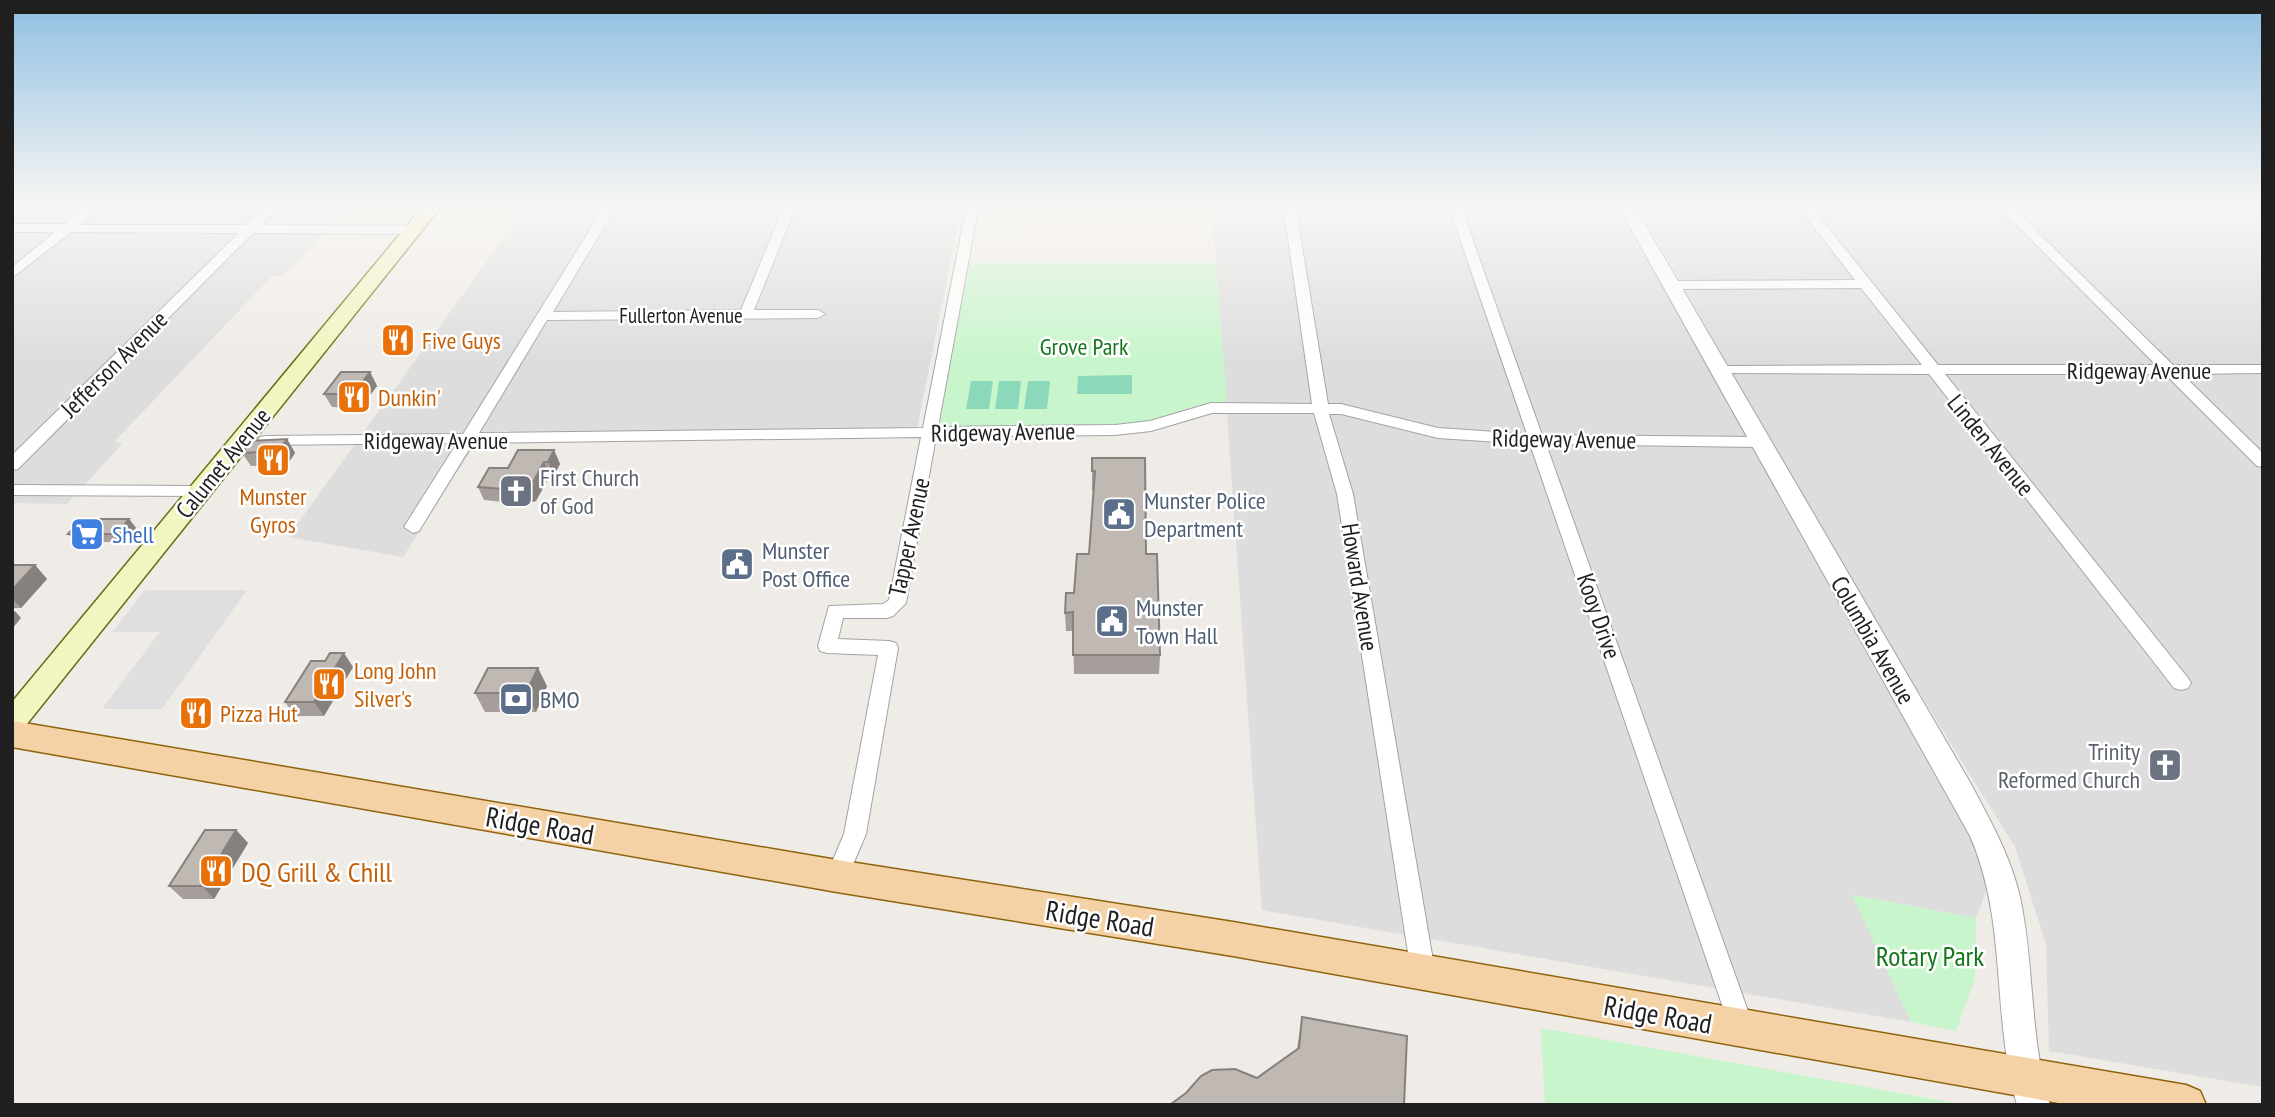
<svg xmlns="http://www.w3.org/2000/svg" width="2275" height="1117" font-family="'PT Sans Narrow',sans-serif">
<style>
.residential{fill:#ddd}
.park{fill:#c8f5cb}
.pitch{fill:#8bd8ba}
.parking{fill:#dfdfdf}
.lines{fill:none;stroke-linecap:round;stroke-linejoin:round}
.minor-casing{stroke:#a3a3a3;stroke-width:2}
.tertiary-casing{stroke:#a3a3a3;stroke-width:2}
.secondary-casing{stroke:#656f0e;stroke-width:3}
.primary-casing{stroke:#8f630c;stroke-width:3}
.minor{fill:#fff;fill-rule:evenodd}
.tertiary{fill:#fff;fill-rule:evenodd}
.secondary{fill:#f2f5bf;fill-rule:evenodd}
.primary{fill:#f5d2a6;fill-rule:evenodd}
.wall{fill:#a59e9a}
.shaded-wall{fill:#86817d}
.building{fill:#c0b8b3;stroke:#86817d;stroke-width:2}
.labels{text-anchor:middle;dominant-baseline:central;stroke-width:5;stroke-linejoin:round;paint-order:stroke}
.far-street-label{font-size:21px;fill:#1f1f1f;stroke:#fff}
.food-label{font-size:24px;fill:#c56008;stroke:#fff;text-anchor:start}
.park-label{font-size:24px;fill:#15761c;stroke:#fff}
.street-label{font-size:24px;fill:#1f1f1f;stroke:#fff}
.worship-label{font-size:24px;fill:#5b616d;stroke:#fff;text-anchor:start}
.service-label{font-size:24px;fill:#4e5e75;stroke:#fff;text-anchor:start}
.shop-label{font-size:24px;fill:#366cbe;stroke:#fff;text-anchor:start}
.near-street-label{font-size:28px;fill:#1f1f1f;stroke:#fff}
.near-food-label{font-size:28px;fill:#c56008;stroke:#fff;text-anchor:start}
.near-park-label{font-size:28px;fill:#15761c;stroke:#fff}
</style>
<rect width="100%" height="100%" fill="#efece7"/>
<g class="residential">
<polygon points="12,204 345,204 329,221 321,237 284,275 272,276 115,441 122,444 67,504 12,503"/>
<polygon points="528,204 962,204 917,429 483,432 403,557 288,537"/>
<polygon points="1212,204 1614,204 1997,862 1976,918 1853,895 1911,1022 1262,910"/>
<polygon points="1636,204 2263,204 2263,1087 2049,1051 2046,944 2015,847 1876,623"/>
</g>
<g class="park">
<polygon points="969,263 1216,263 1227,404 1194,407 1147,425 949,429 942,427 940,423"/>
<polygon points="1852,895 1976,918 1975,979 1956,1031 1911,1022"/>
<polygon points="1541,1028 1966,1105 1545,1105"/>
</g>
<g class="pitch">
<polygon points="1132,375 1132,394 1077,394 1078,376"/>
<polygon points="971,381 993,381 989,409 966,409"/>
<polygon points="999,381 1021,381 1018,409 995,409"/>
<polygon points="1028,381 1050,381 1047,409 1024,409"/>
</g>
<polygon class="parking" points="145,590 247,590 162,709 102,709 160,632 112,632"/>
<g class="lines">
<g class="minor-casing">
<g id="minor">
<polygon points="89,204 103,204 80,225 246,225 268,204 281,204 261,225 414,226 420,230 414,234 253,233 18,469 12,470 12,455 239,233 71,232 12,278 12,267 55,232 12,232 12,224 64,224"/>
<polygon points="606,204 618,204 553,312 741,310 785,204 797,204 754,310 818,310 825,314 818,318 547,320 479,433 923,428 967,204 979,204 938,427 1115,425 1150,421 1211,403 1312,404 1283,204 1295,204 1328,404 1341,404 1438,428 1527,434 1448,204 1460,204 1542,435 1759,437 1767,442 1759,447 1546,444 1754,1028 1751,1036 1742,1040 1733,1036 1730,1028 1530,444 1438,438 1341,414 1329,414 1353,494 1435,972 1431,980 1423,983 1415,980 1411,972 1337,494 1314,413 1212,413 1151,431 1115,435 936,437 906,603 893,616 887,618 843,618 838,639 889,641 896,643 898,648 866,834 845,883 837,886 829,883 826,876 844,834 878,655 827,653 820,651 818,646 829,606 883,604 889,600 921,437 473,443 419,531 413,533 404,527 457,443 260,445 258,441 260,437 266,436 463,434"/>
<polygon points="1796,204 1809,204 1938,365 2156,365 1996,204 2009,204 2173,365 2263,365 2263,373 2182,374 2263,453 2263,467 2257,466 2165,374 1945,374 2188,678 2191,683 2188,688 2181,690 2174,688 1929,374 1716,373 1714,370 1716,367 1721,366 1922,365 1861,288 1671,289 1664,285 1671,281 1855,280"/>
<polygon points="12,485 201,486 209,491 201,496 12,495"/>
</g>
</g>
<g class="tertiary-casing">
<path id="tertiary" d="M 1617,204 L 1633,204 L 1971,784 C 1990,820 2011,857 2020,897 C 2035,966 2029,1037 2050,1105 L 2017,1105 C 1991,1015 2008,923 1970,836 Z"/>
</g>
<g class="secondary-casing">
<polygon id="secondary" points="425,204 443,204 22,730 12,733 12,702"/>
</g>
<g class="primary-casing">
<polygon id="primary" points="12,721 837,860 1233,922 2186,1085 2200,1091 2206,1105 2070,1105 1233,956 837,892 12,747"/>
</g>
<use href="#minor" class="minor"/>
<use href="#tertiary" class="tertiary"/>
<use href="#secondary" class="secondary"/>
<use href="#primary" class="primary"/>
</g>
<g class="wall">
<polygon points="370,372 377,386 360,408 332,407 324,394"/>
<polygon points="287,439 295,453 287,465 251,466 242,453"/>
<polygon points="554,450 560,464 554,475 550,475 536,501 523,504 484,500 478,487 508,468"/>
<polygon points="1092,458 1146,554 1160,655 1159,674 1074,674 1073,631 1066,631 1065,613 1089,554 1094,490 1092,490"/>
<polygon points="129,519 136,528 123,542 75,542 68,534"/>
<polygon points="12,565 35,565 47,579 21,608 12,608"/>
<polygon points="325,661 353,667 324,716 295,716 285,702"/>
<polygon points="547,686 536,712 485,712 475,693"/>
<polygon points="236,830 248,843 214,899 183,899 169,886"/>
<polygon points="1302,1017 1407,1036 1171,1105 1257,1078 1297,1049"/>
</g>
<g class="shaded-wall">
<polygon points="370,372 377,386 360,408 353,394"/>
<polygon points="287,439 295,453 287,465 278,451"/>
<polygon points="554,450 560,464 554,475 548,462"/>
<polygon points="544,462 550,475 536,501 523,504 517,490"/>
<polygon points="129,519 136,528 123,542 116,534"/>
<polygon points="35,565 47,579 21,608 12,598 12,590"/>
<polygon points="15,611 21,618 12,629 12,615"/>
<polygon points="344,653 353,667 324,716 314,702"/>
<polygon points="538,668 547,686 536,712 526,693"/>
<polygon points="236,830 248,843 214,899 202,886"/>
</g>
<g class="building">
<polygon points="341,372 370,372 353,394 324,394"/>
<polygon points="287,439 278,451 242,453 251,441"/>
<polygon points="518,450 554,450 548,462 544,462 530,488 517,490 478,487 489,468 508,468"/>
<polygon points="1092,458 1145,458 1146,554 1157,554 1160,655 1073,655 1073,612 1065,613 1066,593 1074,593 1077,554 1089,554 1095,471 1092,471"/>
<polygon points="81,519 129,519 116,534 68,534"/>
<polygon points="12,565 35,565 12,590"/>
<polygon points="330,653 344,653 314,702 285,702 311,661 325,661"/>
<polygon points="488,668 538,668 526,693 475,693"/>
<polygon points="205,830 236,830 202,886 169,886"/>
<polygon points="1302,1017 1407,1036 1404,1105 1171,1104 1186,1093 1201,1076 1212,1070 1235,1069 1257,1078 1299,1048"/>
</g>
<linearGradient id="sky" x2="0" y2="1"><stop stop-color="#8fbfe2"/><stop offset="0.57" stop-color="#f8f6f4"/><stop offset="1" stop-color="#f8f6f4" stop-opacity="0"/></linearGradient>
<rect width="2275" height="361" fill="url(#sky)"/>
<defs>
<g id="restaurant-square" transform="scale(1.75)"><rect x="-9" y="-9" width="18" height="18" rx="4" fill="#e8710a" stroke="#fff"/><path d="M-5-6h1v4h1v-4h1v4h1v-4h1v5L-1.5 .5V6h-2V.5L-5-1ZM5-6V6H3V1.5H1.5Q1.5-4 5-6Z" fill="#fff"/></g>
<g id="church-square" transform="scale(1.75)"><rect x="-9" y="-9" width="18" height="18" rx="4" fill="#6b7280" stroke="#fff"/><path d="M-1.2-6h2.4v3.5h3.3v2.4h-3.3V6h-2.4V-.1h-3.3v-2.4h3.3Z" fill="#fff"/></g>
<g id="civic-square" transform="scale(1.75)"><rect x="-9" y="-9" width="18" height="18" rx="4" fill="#5c6f8a" stroke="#fff"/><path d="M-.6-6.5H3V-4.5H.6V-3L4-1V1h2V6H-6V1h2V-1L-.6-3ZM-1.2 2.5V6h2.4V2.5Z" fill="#fff"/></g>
<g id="supermarket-square" transform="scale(1.75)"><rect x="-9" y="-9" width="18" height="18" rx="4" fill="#3f7fe0" stroke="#fff"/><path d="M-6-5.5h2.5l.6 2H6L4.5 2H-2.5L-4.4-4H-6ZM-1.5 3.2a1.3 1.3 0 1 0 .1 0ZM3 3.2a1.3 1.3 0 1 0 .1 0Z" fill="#fff"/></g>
<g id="bank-square" transform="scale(1.75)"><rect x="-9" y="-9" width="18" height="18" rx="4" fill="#5c6f8a" stroke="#fff"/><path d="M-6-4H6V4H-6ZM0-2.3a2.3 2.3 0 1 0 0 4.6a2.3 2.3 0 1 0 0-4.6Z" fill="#fff"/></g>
</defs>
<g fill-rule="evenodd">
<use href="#restaurant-square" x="398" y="340"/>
<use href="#restaurant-square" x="354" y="397"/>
<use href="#restaurant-square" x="273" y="460"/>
<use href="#church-square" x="516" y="491"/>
<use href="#civic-square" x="1119" y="514"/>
<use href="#supermarket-square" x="87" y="534"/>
<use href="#civic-square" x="737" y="564"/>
<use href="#civic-square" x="1112" y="621"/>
<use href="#restaurant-square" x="329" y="684"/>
<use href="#bank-square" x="516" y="699"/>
<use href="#restaurant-square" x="196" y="713"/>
<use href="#church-square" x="2165" y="765"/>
<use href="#restaurant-square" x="216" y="871"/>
</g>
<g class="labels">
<g class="far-street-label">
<text x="681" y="315">Fullerton Avenue</text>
</g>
<g class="food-label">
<text x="422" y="340">Five Guys</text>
<text x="378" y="397">Dunkin'</text>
<text x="273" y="496" text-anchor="middle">Munster<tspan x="273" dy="28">Gyros</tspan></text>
<text x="354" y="670">Long John<tspan x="354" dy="28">Silver's</tspan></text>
<text x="220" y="713">Pizza Hut</text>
</g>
<g class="park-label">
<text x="1084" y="346">Grove Park</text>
</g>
<g class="street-label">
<text transform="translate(114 364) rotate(-45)">Jefferson Avenue</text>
<text x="2139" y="370">Ridgeway Avenue</text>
<text transform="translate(1003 432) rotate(-1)">Ridgeway Avenue</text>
<text transform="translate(1564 439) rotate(1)">Ridgeway Avenue</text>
<text x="436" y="440">Ridgeway Avenue</text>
<text transform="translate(1991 445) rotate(51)">Linden Avenue</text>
<text transform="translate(223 463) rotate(-51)">Calumet Avenue</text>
<text transform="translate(909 537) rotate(-78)">Tapper Avenue</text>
<text transform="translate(1360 587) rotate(81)">Howard Avenue</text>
<text transform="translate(1599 616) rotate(71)">Kooy Drive</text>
<text transform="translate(1873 640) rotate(60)">Columbia Avenue</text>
</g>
<g class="worship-label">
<text x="540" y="477">First Church<tspan x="540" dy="28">of God</tspan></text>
<text x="2140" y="751" text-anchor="end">Trinity<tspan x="2140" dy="28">Reformed Church</tspan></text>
</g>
<g class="service-label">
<text x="1144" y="500">Munster Police<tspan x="1144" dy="28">Department</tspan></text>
<text x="762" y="550">Munster<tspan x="762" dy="28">Post Office</tspan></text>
<text x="1136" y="607">Munster<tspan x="1136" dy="28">Town Hall</tspan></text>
<text x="540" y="699">BMO</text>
</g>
<g class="shop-label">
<text x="112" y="534">Shell</text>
</g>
<g class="near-street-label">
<text transform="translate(540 825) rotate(10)">Ridge Road</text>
<text transform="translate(1100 918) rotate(9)">Ridge Road</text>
<text transform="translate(1658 1014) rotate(10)">Ridge Road</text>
</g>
<g class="near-food-label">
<text x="241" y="871">DQ Grill &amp; Chill</text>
</g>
<g class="near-park-label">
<text x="1930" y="955">Rotary Park</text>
</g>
</g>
<rect width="2275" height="1117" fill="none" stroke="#1f1f1f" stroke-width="28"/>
</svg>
